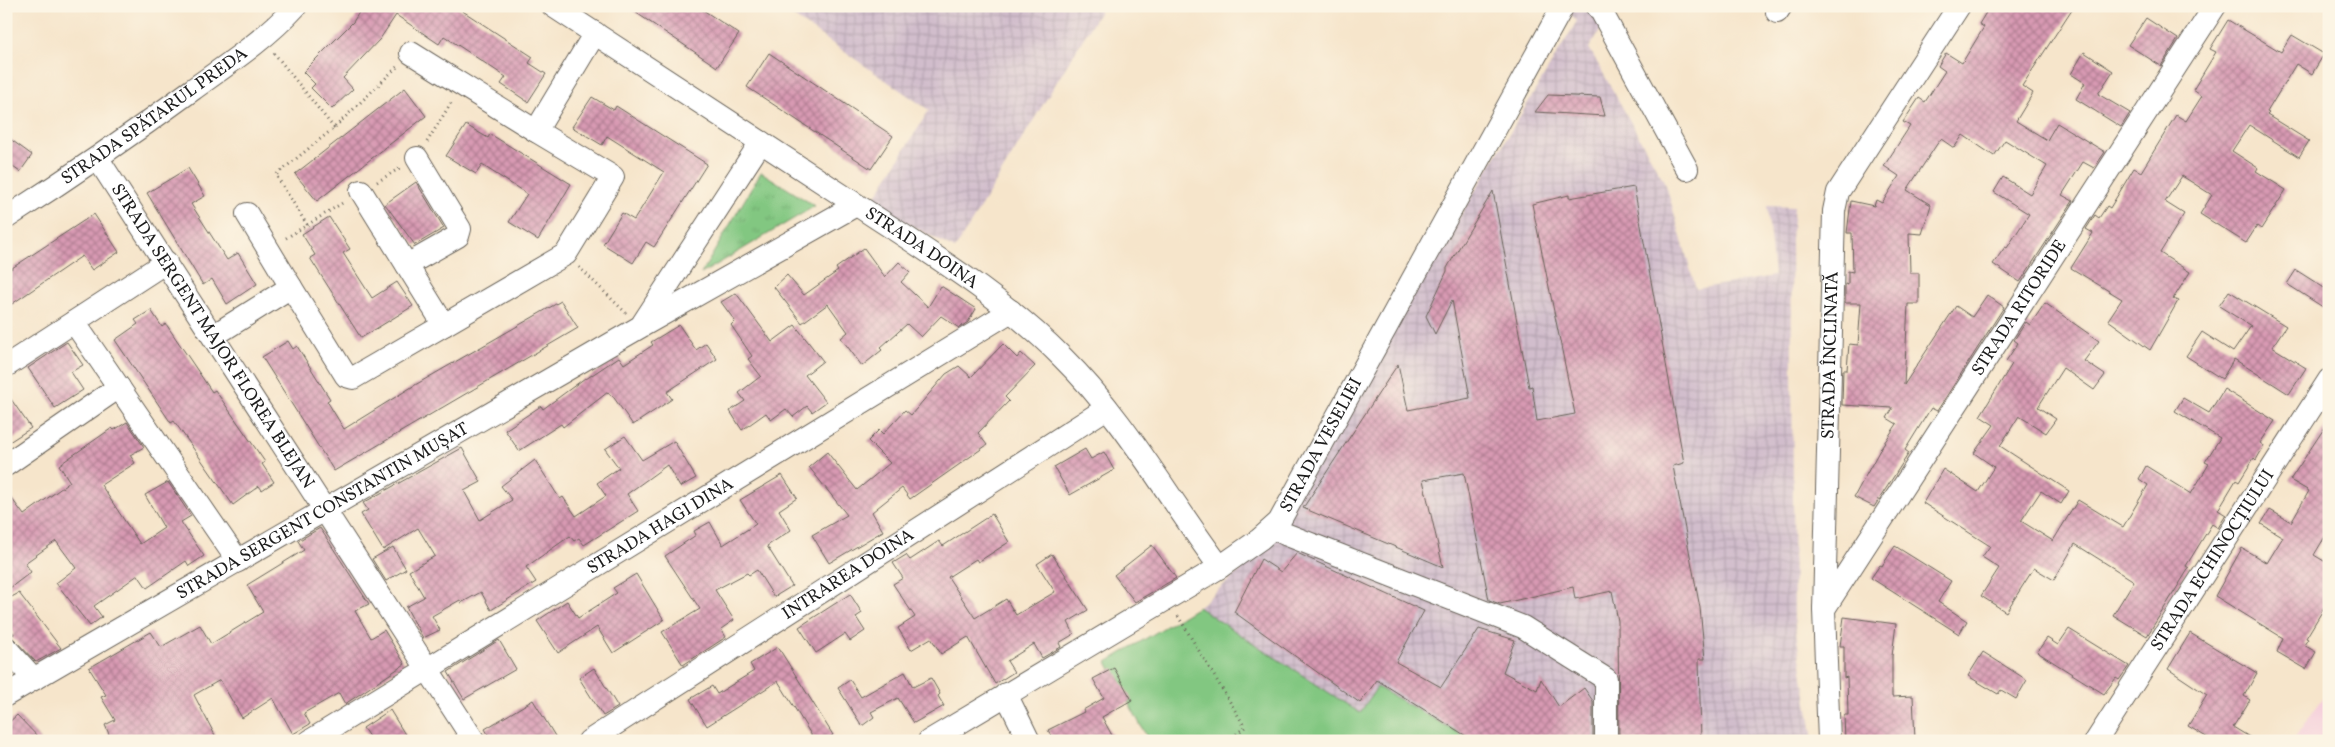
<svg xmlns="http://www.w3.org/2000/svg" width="2335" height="747" font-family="Vollkorn,serif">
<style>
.built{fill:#f5cfdb}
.industrial{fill:url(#industrial-grid)}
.park{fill:url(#park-tufts);stroke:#4f724e}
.garden{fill:#82c781;stroke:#4f724e}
.building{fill:url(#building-cross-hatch)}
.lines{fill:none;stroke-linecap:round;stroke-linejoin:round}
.minor-casing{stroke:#686259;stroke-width:24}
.path{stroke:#686259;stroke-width:3;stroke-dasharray:1 4;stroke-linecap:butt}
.minor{stroke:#fff;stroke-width:22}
.labels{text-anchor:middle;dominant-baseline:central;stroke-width:4;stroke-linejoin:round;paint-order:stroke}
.street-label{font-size:18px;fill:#1c1c1c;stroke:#fcf5e5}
</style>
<defs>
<pattern id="industrial-grid" width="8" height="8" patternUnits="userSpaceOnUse" patternTransform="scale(1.25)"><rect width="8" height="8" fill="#d1bdcc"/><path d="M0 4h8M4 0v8" fill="none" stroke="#b3a2af"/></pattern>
<pattern id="park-tufts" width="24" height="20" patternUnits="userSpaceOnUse" patternTransform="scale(1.25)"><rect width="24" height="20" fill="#82c781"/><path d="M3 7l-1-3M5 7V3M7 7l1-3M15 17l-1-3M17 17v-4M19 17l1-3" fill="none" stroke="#70aa6f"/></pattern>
<pattern id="building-cross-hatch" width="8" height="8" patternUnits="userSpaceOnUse" patternTransform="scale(1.25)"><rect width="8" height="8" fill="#d89ab3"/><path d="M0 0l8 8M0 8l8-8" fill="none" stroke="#ae7d91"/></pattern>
</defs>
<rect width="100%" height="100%" fill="#fcf5e5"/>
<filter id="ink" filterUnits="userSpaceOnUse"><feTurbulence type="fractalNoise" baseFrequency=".02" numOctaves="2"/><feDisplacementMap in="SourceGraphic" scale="10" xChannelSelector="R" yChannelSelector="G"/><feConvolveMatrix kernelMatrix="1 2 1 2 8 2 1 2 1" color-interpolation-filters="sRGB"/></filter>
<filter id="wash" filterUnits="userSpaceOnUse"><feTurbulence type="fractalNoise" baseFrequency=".0096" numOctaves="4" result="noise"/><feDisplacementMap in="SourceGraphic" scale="20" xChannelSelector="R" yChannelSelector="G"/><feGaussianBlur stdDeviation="1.12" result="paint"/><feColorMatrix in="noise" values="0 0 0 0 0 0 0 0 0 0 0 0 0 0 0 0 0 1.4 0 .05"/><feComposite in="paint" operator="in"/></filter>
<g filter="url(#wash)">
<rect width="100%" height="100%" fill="#f6e5cb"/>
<polygon class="built" points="2329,689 2329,741 2293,741"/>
<g class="industrial">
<polygon points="778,6 1103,6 955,249 871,204 929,110"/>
<polygon points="1563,6 1616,6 1589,48 1666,185 1696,289 1774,276 1767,206 1794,207 1791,239 1794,619 1813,741 1473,741 1377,687 1360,713 1198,607 1255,558 1577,21"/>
</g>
<polygon class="park" points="761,172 815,206 701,274"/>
<polygon class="garden" points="1198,607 1360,713 1377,687 1473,741 1149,741 1107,662"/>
<g id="blocks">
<g class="building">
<polygon points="363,6 455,6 533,57 529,63 546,74 528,102 501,84 506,77 444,36 439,44 396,15 380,39 343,78 353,89 332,109 311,88 315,84 303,72 353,22"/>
<polygon points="626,6 697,6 739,34 717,67"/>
<polygon points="1990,6 2074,6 2022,86 2033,93 2016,121 2047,140 2057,123 2105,152 2094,168 2083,162 2062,195 2073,201 2020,282 1993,264 2005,247 2007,248 2029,214 1994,192 2003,177 2030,194 2047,166 2005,140 1994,156 1963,135 1954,148 1941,139 1937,144 1907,190 1931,205 1922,234 1909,233 1910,273 1919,273 1919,304 1908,304 1904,385 1956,306 1972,317 1987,295 2004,307 1937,411 1931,408 1905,450 1909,453 1874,507 1854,497 1882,446 1897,424 1887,418 1893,408 1842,405 1843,370 1847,370 1849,344 1858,345 1861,303 1845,303 1845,284 1848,285 1848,271 1853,272 1852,233 1847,233 1851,201 1874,206 1876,200 1882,203 1899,176 1884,166 1910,126 1903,122 1919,98 1925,102 1945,71 1938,66 1946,53 1962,63 1984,27 1979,24"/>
<polygon points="2146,18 2178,39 2161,66 2128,45"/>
<polygon points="2228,20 2281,52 2292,35 2324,54 2312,74 2296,64 2267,112 2269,113 2267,115 2309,141 2299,157 2249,125 2232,151 2258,168 2256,171 2286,190 2261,229 2257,226 2246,243 2200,214 2212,195 2182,176 2165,202 2184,214 2160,253 2190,272 2173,299 2178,301 2150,350 2108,320 2122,299 2071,268 2093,233 2086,229 2095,215 2099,218 2107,206 2110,208 2134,168 2141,172 2176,115 2186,121 2202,96 2193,90 2216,52 2210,49"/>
<polygon points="2084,52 2113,71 2098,94 2130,113 2121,127 2076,99 2085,83 2071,74"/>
<polygon points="769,53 893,136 871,169 747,87"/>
<polygon points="405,88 426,116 317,201 295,174"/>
<polygon points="1548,95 1600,97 1605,116 1535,112"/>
<polygon points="592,97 614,110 616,106 707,164 654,247 646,242 633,263 603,244 622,213 634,220 664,172 607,136 602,145 572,127"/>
<polygon points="466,125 488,138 490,134 571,184 538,240 509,222 527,194 482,165 476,174 446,156"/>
<polygon points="6,136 32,155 20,172 6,162"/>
<polygon points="188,168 205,196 191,204 227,260 238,253 257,284 227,304 212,279 203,285 147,193"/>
<polygon points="416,182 444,228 415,245 385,204"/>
<polygon points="1634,187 1684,463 1673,466 1700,608 1705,659 1699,659 1701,741 1619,741 1618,621 1612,591 1575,599 1573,587 1500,604 1489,600 1464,473 1423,480 1443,567 1303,508 1398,364 1408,410 1470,398 1452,300 1435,334 1426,316 1447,271 1447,268 1493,191 1529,387 1532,386 1537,421 1575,414 1532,204 1569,195 1569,198"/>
<polygon points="94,214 119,252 92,270 82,256 6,308 6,272"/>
<polygon points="329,217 350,249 343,253 372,298 397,282 413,306 361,338 310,258 315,255 302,234"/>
<polygon points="864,248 885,277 899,262 910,272 901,282 928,307 941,286 976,309 968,322 959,328 941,316 921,337 907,324 880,348 882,350 862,366 841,338 848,332 828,304 802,323 774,287 787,275 804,295 838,271 836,268"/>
<polygon points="2296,270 2329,291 2329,311 2287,284"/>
<polygon points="2229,291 2286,326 2272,347 2306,368 2289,394 2234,359 2222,379 2186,356 2202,332 2233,352 2251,326 2219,306"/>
<polygon points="736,293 772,342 795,325 823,361 805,375 826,402 812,412 807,406 793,417 786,409 771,420 766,413 742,430 730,411 745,401 739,393 761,376 748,359 752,356 731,325 735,321 721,302"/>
<polygon points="561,301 578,328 334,471 262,357 288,341 293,349 297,346 330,399 327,401 344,429 415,385"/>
<polygon points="2045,303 2099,341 2084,361 2105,375 2094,390 2063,368 2038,407 2056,419 2046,433 2019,416 2000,446 2069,491 2061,504 2041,491 2021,521 2053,541 2078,500 2123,527 2148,485 2139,479 2146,466 2191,494 2209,464 2205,462 2220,438 2175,411 2183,398 2209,413 2224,389 2275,421 2260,443 2264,446 2256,460 2254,458 2239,482 2236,480 2218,510 2226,515 2218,528 2212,524 2186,566 2189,568 2147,636 2113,615 2134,581 2075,544 2054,580 2034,568 2006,612 1981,596 1999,568 1982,557 1990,546 1923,503 1943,469 1978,492 1994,467 1974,453 1994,425 1980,416 2012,364 2006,361 2018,343 2014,340 2026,322 2030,325"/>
<polygon points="151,310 162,327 166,324 212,392 215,390 265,462 262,464 274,482 262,490 259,486 233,505 174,421 171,423 115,340 138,324 135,320"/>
<polygon points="679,325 696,350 706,343 717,359 667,392 672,399 633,425 612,395 611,396 608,392 563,427 561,424 519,451 505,430 541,406 543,409 585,378 586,379 619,357 624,364 653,345 651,342"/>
<polygon points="67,342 83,365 71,372 83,390 55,408 28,368"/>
<polygon points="1003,344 1017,358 1021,353 1035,366 1005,397 1009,401 978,433 987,445 910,499 902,488 872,512 883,531 829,563 812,535 847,515 809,467 827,452 857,490 890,463 868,441 879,430 883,434 905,410 911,415 946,374 959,366 971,377"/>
<polygon points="6,392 31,428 6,444"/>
<polygon points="2329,421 2329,530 2314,555 2329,564 2329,600 2306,638 2308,639 2304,645 2316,652 2306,669 2277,652 2283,638 2215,596 2242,548 2267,563 2283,537 2261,524 2270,510 2291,522 2309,491 2290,480"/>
<polygon points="127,422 144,447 130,455 135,463 101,485 140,544 164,528 145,495 168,482 191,516 181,522 204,556 189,566 186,561 147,588 138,575 94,606 102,617 90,626 56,583 76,568 56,541 25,563 31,572 6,591 6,491 24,515 70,482 59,465 112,428 114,430"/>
<polygon points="625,436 642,460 674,441 696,478 680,487 667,465 627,494 638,511 584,545 579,538 574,541 570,536 526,567 536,582 491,610 481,592 461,603 460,600 432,616 440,630 423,638 406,607 424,597 409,571 435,556 418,528 383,550 361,514 368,510 363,503 462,448 481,482 464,491 480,520 512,500 501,486 535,460 560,499 563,497 576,516 606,496 597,483 619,468 605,449"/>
<polygon points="1085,449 1091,459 1104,452 1114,470 1070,495 1054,467"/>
<polygon points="782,475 797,498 779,510 791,530 767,546 792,586 774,597 757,570 749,575 747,573 715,590 734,620 721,629 726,637 683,665 662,632 700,609 665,556 696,535 694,531 710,522 723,545 756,524 740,500"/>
<polygon points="992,514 1009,542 978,562 976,559 948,577 975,618 1006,599 1016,615 1055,592 1037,564 1052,554 1088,610 1068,622 1074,634 1059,643 1061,647 1042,658 1034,644 1007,661 1014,672 995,684 968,637 941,654 931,638 911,650 898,628 915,617 893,584 903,578 893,563 906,555 910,560 939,541 943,546"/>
<polygon points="320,528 369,604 355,611 371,638 384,630 405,664 345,704 339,693 304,713 310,724 293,734 273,698 242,718 220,680 194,695 218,741 112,741 105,725 115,720 101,697 106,695 89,668 151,632 161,647 200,625 211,644 263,612 247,585 304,550 298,541"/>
<polygon points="1152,545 1176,578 1135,602 1114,575"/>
<polygon points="1895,546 1951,581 1938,602 1967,621 1959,634 1871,578 1880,565 1882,566"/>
<polygon points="393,547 406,569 386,581 372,559"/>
<polygon points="1297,553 1424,611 1396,662 1441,687 1479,629 1515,640 1503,672 1537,690 1541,679 1559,707 1584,688 1593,701 1593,741 1474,741 1377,680 1360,703 1234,612 1261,559 1281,572"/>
<polygon points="636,574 664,620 613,653 597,627 558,653 537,621 567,601 578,618 617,593 613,588"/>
<polygon points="19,593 61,648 36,662 11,636 14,634 6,623 6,600"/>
<polygon points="850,594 862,613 856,617 865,631 850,641 845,634 816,653 799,627"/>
<polygon points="1844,617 1896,624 1892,656 1892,697 1913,696 1915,740 1845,741 1844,715 1848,715 1847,677 1844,678 1844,646 1840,646"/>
<polygon points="2069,629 2129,666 2119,680 2116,678 2104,694 2037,652 2047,638 2058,645"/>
<polygon points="2190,633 2257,673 2244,696 2250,700 2233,727 2256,741 2213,741 2188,726 2207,695 2168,669"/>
<polygon points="499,640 516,669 464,699 448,672"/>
<polygon points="778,647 833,735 824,741 815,741 778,681 707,726 690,699 712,686 717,694 754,671 750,664"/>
<polygon points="1983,652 2027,680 2016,699 2001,690 1998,694 1968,676"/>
<polygon points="594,668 618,707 603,716 579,678"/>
<polygon points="1114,668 1132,700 1102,717 1115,741 1054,741 1048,730 1084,712 1083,710 1104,698 1093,679"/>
<polygon points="905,672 913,687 931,678 940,694 938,696 944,706 914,723 898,698 871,712 874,717 862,726 838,688 850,680 861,697"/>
<polygon points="533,700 558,741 492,741 485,729"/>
<polygon points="390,710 409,741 372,741 363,728"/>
<polygon points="17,715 42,741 6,741 6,725"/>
</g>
</g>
</g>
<g filter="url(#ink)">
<use href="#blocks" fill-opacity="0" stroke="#686259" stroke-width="1"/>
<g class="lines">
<g class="minor-casing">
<g id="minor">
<path id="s1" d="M 553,6 C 655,72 756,139 857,205 C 928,252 1003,297 1063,358 C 1125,419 1168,498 1220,567"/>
<polyline points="1597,6 1601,11 1687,169"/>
<polyline points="1777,12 1781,6"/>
<polyline points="411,53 536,131"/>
<path id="s2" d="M 98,159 L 474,741"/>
<polyline points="361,191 444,325"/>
<polyline points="247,214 291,287"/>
<path id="s3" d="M 6,218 C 70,177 131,135 192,90 C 228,64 266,39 296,6"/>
<polyline points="407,265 458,236 460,229 417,158"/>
<polyline points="74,322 238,561"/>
<polyline points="643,323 761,142"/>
<polyline points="213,336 291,287 346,376 353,378 566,254 613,177 536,131 595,33"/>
<polyline points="6,366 166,262"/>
<polyline points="6,465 119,387"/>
<polyline points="1274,528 1285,534 1523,627 1606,679 1606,741"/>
<path id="s4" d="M 1824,609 L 2215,6"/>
<polyline points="6,648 34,679"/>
<polyline points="1006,694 1029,741"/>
<path id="s5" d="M 6,695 L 640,327 L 856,205"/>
<path id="s6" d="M 310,741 L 1011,311"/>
<path id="s7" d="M 589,741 L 1107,408"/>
<path id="s8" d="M 929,741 L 1220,567 L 1260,539 L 1279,522 L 1563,6"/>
<path id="s9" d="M 1829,741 L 1824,610 L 1834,211 L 1838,192 L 1959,6"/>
<path id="s10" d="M 2096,741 L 2329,380"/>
</g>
</g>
<g class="path">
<polyline points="274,53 334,128"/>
<polyline points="427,142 451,103"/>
<polyline points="377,182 400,168"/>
<polyline points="307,225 276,175 334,128 398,66"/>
<polyline points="286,238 344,202"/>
<polyline points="579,267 626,313"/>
<polyline points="1178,616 1245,727 1228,741"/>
</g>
<use href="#minor" class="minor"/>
</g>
</g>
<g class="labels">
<g class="street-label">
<text stroke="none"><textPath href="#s3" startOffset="180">STRADA SPĂTARUL PREDA</textPath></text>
<text stroke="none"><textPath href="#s1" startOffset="441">STRADA DOINA</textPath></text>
<text stroke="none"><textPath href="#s4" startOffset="359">STRADA RITORIDE</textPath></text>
<text stroke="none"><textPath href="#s2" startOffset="211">STRADA SERGENT MAJOR FLOREA BLEJAN</textPath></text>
<text stroke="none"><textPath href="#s9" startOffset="386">STRADA ÎNCLINATĂ</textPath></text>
<text stroke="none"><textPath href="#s8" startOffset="501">STRADA VESELIEI</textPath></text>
<text stroke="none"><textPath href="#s5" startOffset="366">STRADA SERGENT CONSTANTIN MUȘAT</textPath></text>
<text stroke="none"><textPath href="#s6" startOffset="411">STRADA HAGI DINA</textPath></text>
<text stroke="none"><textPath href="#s10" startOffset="215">STRADA ECHINOCȚIULUI</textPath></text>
<text stroke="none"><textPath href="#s7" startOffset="308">INTRAREA DOINA</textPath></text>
</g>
</g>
<rect width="2335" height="747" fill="none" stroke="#fcf5e5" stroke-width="25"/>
</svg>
